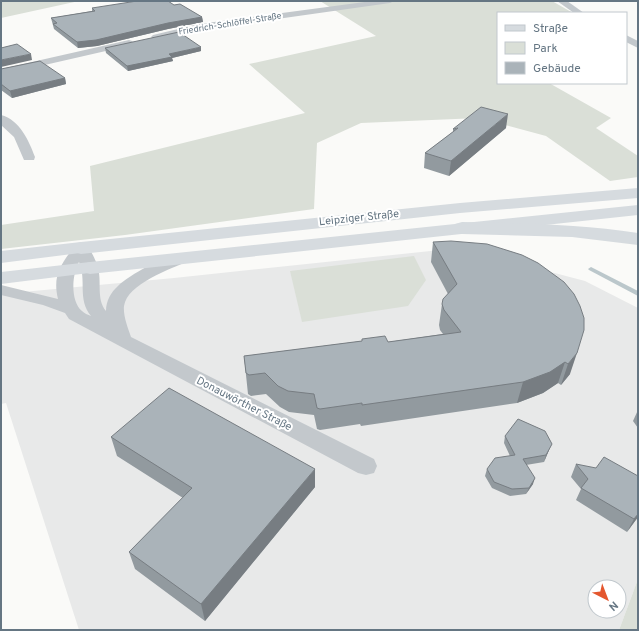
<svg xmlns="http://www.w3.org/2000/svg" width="639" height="631" font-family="Overpass,sans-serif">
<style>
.built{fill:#e8e9e9;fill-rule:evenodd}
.green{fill:#dadfd7}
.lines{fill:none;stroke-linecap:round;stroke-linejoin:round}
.stream{fill:#bbc7cb;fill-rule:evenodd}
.minor{fill:#c3c8cc;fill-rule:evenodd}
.primary{fill:#d6dbdf;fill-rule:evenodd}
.trunk{fill:#d6dbdf;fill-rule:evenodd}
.motorway{fill:#d6dbdf;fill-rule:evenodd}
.wall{fill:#929a9f}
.shaded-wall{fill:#777d82}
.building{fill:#aab3b9;stroke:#777d82}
.labels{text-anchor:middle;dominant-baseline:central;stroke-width:4;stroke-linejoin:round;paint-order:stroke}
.far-street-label{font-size:9px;fill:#657683;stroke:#fff}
.street-label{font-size:11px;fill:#657683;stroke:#fff}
</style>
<rect width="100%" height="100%" fill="#fafaf8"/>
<path class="built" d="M 459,248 L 585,281 L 638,308 L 638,579 L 619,630 L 79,630 L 6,403 L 1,404 L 1,294 L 174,278 ZM 595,587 L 619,587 L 619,611 L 595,611 Z"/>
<g class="green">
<polygon points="1,1 79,1 1,18"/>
<polygon points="320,1 552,1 573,13 498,13 498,83 549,83 611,118 596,128 638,156 638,177 610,181 546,136 479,118 361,123 317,143 314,209 125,235 1,249 1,225 94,211 90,166 305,113 249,64 376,36"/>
<polygon points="414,256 426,280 408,306 302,322 290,271"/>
<polygon points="638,579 638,630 619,630"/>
</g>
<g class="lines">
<polygon class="stream" points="591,267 638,291 638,296 589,270 588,269"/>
<g class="minor">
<polygon points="372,1 394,1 390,3 199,30 156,40 151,37 153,35 199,24"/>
<polygon points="557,1 567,1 584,13 574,13"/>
<polygon points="626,35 638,41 638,48 626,42"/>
<polygon points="129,40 132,41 134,43 132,45 1,75 1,69"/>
<path d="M 1,115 C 20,120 29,141 35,157 L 34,160 L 24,160 L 14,137 L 1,125 Z"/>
<path d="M 81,243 L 87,245 C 91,251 96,260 98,268 C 102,282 96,299 106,311 C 106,301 111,292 118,286 C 130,274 172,251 189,255 L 191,258 L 189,261 C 170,269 127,284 124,306 C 123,316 128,328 131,337 L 374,459 L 377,466 L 374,473 L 366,475 L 358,473 L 69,319 L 65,313 L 43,305 L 1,295 L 1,285 L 58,299 C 52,274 62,264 75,245 ZM 79,262 C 87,280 77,299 91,316 C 88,315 84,313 82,311 C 70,301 72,274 79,262 Z"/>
</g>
<g class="primary">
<polygon points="81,242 88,244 91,248 88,252 1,263 1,251"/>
<polygon points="90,262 97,264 100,268 97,272 1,284 1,272"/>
</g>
<g class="trunk">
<polygon points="638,188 638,198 460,213 81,254 74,252 71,248 74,244 81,242 460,203"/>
<polygon points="638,205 638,215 90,274 83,272 80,268 83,264 90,262"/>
</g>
<path class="motorway" d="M 462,222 C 521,223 580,224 638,233 L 638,245 L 572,237 L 462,234 L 455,232 L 453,228 L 455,224 Z"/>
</g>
<g class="wall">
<polygon points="174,5 202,17 203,22 168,29 97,46 78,48 54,29 51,18 92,11 92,8"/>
<polygon points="105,48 201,51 172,58 173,61 128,71 106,53"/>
<polygon points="1,69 65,78 66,84 12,98 1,90"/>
<polygon points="506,128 449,176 424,168 425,153 453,132 453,129"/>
<polygon points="433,242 564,282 570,374 561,385 558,383 543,393 517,403 361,426 360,424 320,430 317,429 314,415 289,412 280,407 266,394 251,396 248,394 244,356 362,341 362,339 388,342 443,334 440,330 439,325 442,304 448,294 431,262"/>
<polygon points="638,410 638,428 633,421"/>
<polygon points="505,436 549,450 544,462 526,465 533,484 526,494 510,496 492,488 485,476 487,469 510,456 504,443"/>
<polygon points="111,437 315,487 205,621 135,569 129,552 183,498 117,456"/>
<polygon points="576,464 638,517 627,532 576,500 581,489 571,477"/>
</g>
<g class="shaded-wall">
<polygon points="202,17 203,22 168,29 97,46 78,48 77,42 168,23"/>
<polygon points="201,47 201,51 172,58 173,61 128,71 127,66 169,54"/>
<polygon points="31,54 32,60 1,67 1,60"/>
<polygon points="65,78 66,84 12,98 10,91"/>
<polygon points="508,114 506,128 449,176 451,161"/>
<polygon points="577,353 570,374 561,385 568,364"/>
<polygon points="565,362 558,383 543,393 517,403 523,382"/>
<polygon points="552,444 549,450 544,462 546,455"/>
<polygon points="315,469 315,487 205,621 201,604"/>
<polygon points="535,478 533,484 526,494 529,488"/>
<polygon points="638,514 638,517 627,532 634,519"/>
</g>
<g class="building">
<polygon points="137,1 168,1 174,5 180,4 202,17 168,23 96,40 77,42 53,24 57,23 51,18 95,11 92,8"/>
<polygon points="179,32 201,47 169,54 172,57 127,66 105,48"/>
<polygon points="17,44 31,54 1,60 1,48"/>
<polygon points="40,61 65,78 10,91 1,84 1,69"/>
<polygon points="481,107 508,114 451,161 425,153 458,128 453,129"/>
<polygon points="451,241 487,244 522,255 538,263 564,282 574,294 580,306 584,318 584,330 577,353 568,364 565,362 550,372 523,382 362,405 362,403 320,409 317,408 314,394 288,391 278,386 265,373 249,375 246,373 244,356 362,341 362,339 385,336 388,342 461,332 444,310 442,304 443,299 457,284 433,242"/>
<polygon points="169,388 315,469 201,604 129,552 192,488 111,437"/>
<polygon points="518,419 545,431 552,444 546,455 523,459 535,478 529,488 512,489 494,482 487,469 495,458 515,455 505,436"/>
<polygon points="604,457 638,476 638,514 634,519 581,488 588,479 576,464 596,468"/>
</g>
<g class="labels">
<g class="far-street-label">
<text transform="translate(230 24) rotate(-9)">Friedrich-Schlöffel-Straße</text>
</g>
<g class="street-label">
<text transform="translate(359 218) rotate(-6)">Leipziger Straße</text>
<text transform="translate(244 404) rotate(27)">Donauwörther Straße</text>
</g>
</g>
<rect width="639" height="631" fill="none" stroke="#657683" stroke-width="4"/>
<rect x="497" y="12" width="130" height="72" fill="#ffffff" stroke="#c1c8cd"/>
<rect x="505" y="25" width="20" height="6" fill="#d6dbdf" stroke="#c1c8cd"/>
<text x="533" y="32" font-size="12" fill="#657683">Straße</text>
<rect x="505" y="42" width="20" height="12" fill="#dadfd7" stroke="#c1c8cd"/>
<text x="533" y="52" font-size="12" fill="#657683">Park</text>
<rect x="505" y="62" width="20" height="12" fill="#aab3b9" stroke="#c1c8cd"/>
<text x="533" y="72" font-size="12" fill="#657683">Gebäude</text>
<g transform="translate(607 599) rotate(138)"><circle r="19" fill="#ffffff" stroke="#c1c8cd"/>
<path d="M0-3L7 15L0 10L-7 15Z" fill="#e4572e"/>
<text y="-6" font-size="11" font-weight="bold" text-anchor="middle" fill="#657683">N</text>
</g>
</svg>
